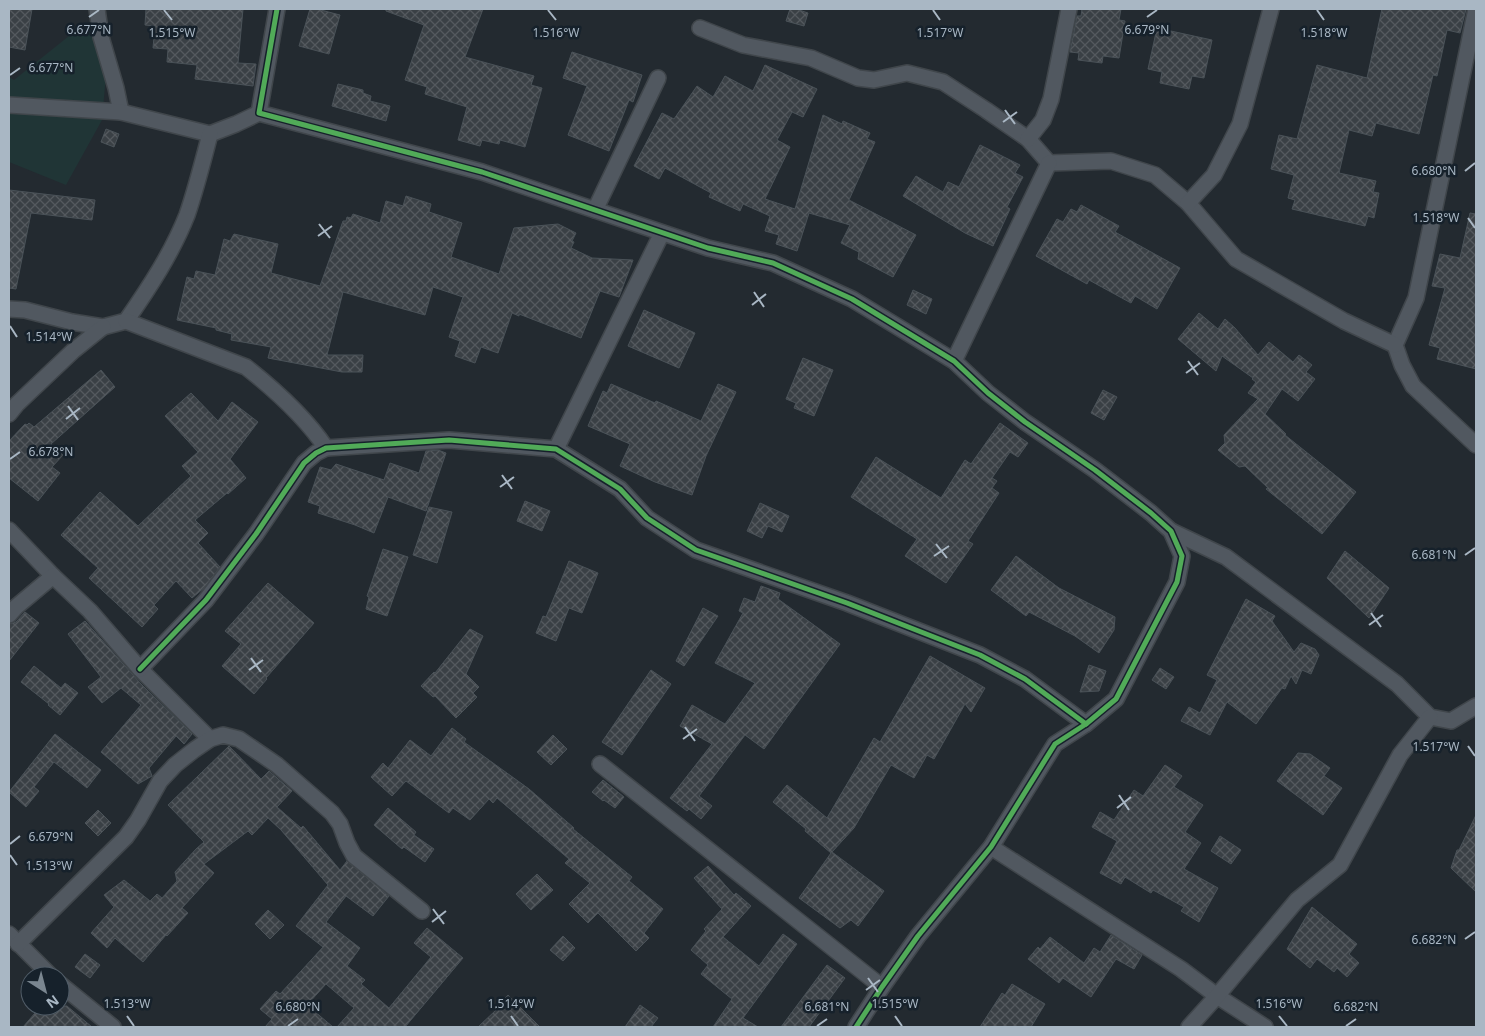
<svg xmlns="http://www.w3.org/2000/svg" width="1485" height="1036" font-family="'Noto Sans',sans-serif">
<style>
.green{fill:#203536}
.building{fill:url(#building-cross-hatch);stroke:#4a5258}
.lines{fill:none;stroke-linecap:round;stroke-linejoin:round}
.minor-casing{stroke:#40464b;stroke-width:18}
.minor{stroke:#515860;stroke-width:15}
.cycleway-casing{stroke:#16212b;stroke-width:8}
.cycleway{stroke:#51ab58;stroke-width:5}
.ticks{fill:none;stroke:#a9b7c4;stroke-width:2}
.ticks-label{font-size:12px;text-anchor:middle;fill:#a9b7c4;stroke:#16212b;stroke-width:5;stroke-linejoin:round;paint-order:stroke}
</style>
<defs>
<pattern id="building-cross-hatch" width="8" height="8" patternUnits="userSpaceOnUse" patternTransform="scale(1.25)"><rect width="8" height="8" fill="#3a4045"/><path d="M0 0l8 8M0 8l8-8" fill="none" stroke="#54595e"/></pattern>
</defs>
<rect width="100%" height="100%" fill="#232a30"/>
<polygon class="green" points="79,28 94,30 106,75 102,120 66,185 9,162 9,77 14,80"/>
<g class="building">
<polygon points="9,9 32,9 25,50 9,47"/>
<polygon points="146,9 243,9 238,63 256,64 253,86 195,79 197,65 167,62 168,49 153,48 155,26 145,25"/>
<polygon points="310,9 317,9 340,15 329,54 299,46"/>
<polygon points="386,9 483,9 465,57 534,76 531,85 542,88 525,147 500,140 499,144 482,140 480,146 458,140 467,107 425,94 427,87 405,80 424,25 386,11"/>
<polygon points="790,9 796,9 808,13 804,26 786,21"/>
<polygon points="1082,9 1121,9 1119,20 1125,21 1119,58 1103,56 1102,63 1078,60 1079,53 1070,52 1077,16 1081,16"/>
<polygon points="1382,9 1466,9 1460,33 1447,30 1437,76 1433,75 1419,134 1376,123 1372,136 1349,130 1339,173 1376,181 1373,192 1379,193 1374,218 1368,216 1365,226 1292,209 1295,200 1288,198 1294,175 1271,169 1279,135 1297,139 1317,65 1367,78"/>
<polygon points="1157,28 1212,40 1204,78 1192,76 1189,89 1160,83 1162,72 1148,69"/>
<polygon points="572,52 642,75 633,102 629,100 609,151 568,135 587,86 563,78"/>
<polygon points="765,65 817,89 803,117 792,112 777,140 790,147 765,199 795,209 823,115 842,124 843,121 870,133 867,139 875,142 849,200 916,235 893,277 858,259 859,252 841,243 850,225 809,213 797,251 776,244 779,235 765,231 770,216 743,204 740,211 709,197 711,193 665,168 659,179 634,166 662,113 674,119 697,86 713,97 725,76 753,91"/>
<polygon points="338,84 363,90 363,93 371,96 370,101 390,106 386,121 332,106"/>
<polygon points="106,129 119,134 114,147 101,142"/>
<polygon points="980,145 1020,165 1015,173 1023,177 1007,207 1010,209 993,246 965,233 903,196 916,176 943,192 948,182 959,187"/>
<polygon points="9,190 95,200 92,220 31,213 16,289 9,288"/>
<polygon points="406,196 431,204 429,212 462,223 451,257 499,274 514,228 558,224 576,233 572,241 574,242 571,248 592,258 633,260 619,297 600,291 581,338 519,314 519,316 512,313 498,353 481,347 475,363 455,356 460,341 449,337 463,297 433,287 425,315 343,292 327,355 363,355 362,372 342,372 268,358 271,347 231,340 232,334 216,330 216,328 177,320 187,277 194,279 196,271 215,275 224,239 230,241 234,234 278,244 271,273 320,286 343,221 346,221 347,217 351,218 353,214 380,223 386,201 403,206"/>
<polygon points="1081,205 1119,226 1115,232 1180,268 1157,309 1135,296 1131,303 1089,280 1087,284 1036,256 1057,219 1063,222 1071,209 1077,212"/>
<polygon points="1470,213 1476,214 1476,369 1437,359 1440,348 1429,345 1445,288 1432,286 1440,254 1460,258"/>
<polygon points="913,290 932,299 926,314 907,305"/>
<polygon points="644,310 695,333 679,368 628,346"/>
<polygon points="1199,313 1218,329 1225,319 1235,328 1258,355 1269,342 1293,362 1299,355 1312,365 1306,372 1315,379 1298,401 1282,389 1265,414 1286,434 1285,435 1356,492 1322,534 1266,489 1268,488 1245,466 1239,467 1218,450 1225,443 1224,435 1258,399 1248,393 1256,382 1252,379 1253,378 1222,356 1216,371 1178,339"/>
<polygon points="803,358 833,370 814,416 794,408 796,403 786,399"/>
<polygon points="101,370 115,387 51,444 63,455 52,467 60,473 38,501 9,478 9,441 25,424 27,425 29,423 34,427"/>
<polygon points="611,384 655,403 656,401 701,421 718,384 736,392 706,456 692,495 655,482 620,466 630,444 588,426 603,391 607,393"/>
<polygon points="1103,390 1117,397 1104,420 1091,413"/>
<polygon points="191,393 218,421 232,402 258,422 230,459 246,478 228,494 227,493 195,520 208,533 198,543 220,567 204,588 192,598 176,581 154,605 158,609 142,627 89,578 98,568 61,535 100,492 138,526 191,476 182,466 198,452 165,416"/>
<polygon points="1000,423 1028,443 1018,457 1010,452 992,478 997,481 992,488 999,493 968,541 973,544 946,583 905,556 917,539 851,497 876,457 941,498 965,460 971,464"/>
<polygon points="438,450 446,453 426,511 388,497 374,533 355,525 318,513 320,506 308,502 320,467 331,470 336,464 384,480 390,463 419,473 426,451"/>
<polygon points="525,501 550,511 542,531 517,521"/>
<polygon points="760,503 789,516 782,532 768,526 762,538 747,531"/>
<polygon points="429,507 452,512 437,563 413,555"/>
<polygon points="383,549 408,557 387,616 366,609 369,597 367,596"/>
<polygon points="1345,551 1389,588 1369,618 1327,578"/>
<polygon points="1016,556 1059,588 1115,617 1114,630 1099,653 1075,636 1029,612 1026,616 991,590"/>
<polygon points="569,561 598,573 582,613 569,608 556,641 536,633 543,616 546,617"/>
<polygon points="268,583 314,623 266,678 267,679 254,694 222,666 241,644 225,631"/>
<polygon points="761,586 780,593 778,599 840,644 764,749 745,735 699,796 712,806 701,819 689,809 687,811 670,798 712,744 680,726 692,705 725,724 755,683 715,663 743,613 739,611 744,598 755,602"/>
<polygon points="1246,599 1275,616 1272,621 1294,652 1301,643 1315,649 1319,655 1311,674 1302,670 1296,684 1291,676 1285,689 1282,688 1256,724 1227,702 1210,735 1181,721 1189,707 1200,713 1217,680 1207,675"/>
<polygon points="703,608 718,616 684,666 676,661"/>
<polygon points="25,612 39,623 9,661 9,624 16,622"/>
<polygon points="85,621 141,684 192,734 184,744 176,736 149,768 152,776 138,784 101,752 141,705 121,688 102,703 88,687 101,677 68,634"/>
<polygon points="470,629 483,636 466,674 479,687 473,693 477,697 456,718 435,696 433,697 421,686 434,672 435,673"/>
<polygon points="930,656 985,688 971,712 965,704 934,759 927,755 914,778 891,765 854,828 832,852 884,891 858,926 851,920 840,928 799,898 831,853 805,831 806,829 773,802 787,785 827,818 874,738 880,742"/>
<polygon points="1089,665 1106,671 1099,691 1080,692"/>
<polygon points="34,666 61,688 65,683 78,693 60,715 48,705 49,704 21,682"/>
<polygon points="1160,668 1174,677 1166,689 1152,680"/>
<polygon points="651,670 671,684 622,755 602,742"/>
<polygon points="452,728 466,739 464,742 529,789 574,828 573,829 632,877 629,881 663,909 644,933 649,938 636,951 598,913 588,923 569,904 590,883 565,863 569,859 497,798 493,803 489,799 470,820 453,808 449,813 406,781 392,796 371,777 383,763 388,768 410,740 431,756"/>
<polygon points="55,734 101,770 87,788 54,762 34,787 39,791 26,807 9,792"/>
<polygon points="553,735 567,749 551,765 537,752"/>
<polygon points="229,746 261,779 269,771 292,791 277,807 301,828 303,826 340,870 347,861 389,896 373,916 346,896 326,922 360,948 347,966 365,980 361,984 389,1008 431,957 414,943 427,928 463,958 405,1027 337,1027 354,1008 326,984 307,1005 333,1027 265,1027 272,1019 260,1009 276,991 280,994 323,947 296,926 328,885 281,830 268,818 252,835 248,831 204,864 214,873 182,908 188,913 167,936 166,935 143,962 115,938 107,948 91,933 114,907 104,895 124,880 150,901 157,894 162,898 177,881 175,872 196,849 204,842 168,805"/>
<polygon points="1298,753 1310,754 1330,768 1324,776 1342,788 1323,815 1277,781"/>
<polygon points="1165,765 1182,776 1174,787 1203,805 1185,832 1201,843 1184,869 1218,888 1199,922 1181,911 1184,907 1153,890 1151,893 1125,877 1121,884 1100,873 1117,841 1092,827 1100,812 1114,820 1134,790 1143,796"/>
<polygon points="603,780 624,797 615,808 604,800 603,801 592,792"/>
<polygon points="388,808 416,832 414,835 434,849 425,862 404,847 402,849 374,825"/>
<polygon points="98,810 111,823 98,836 85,823"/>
<polygon points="1476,815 1476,892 1451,868 1457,850 1459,850"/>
<polygon points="1220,836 1241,850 1231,864 1211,851"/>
<polygon points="708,866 734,895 736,893 751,906 723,937 759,966 783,934 797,944 743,1018 758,1027 713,1027 732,999 701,974 708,965 691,950 706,931 704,929 722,909 694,878"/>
<polygon points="537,874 553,890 531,910 516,894"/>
<polygon points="1312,907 1357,944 1349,954 1359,963 1347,977 1337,968 1334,972 1317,959 1310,968 1287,949"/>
<polygon points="268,910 284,925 270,939 255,924"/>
<polygon points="1111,935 1142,955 1134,969 1116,959 1091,997 1063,978 1059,983 1028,959 1038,947 1040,949 1050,937 1084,963 1094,948 1100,952"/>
<polygon points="563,936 575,948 563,961 550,950"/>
<polygon points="85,954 100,965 90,978 75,967"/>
<polygon points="827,965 845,978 809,1027 781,1027"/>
<polygon points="1012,984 1045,1004 1031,1027 980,1027 1002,993 1005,995"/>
<polygon points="508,995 540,1027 478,1027 496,1010 495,1009"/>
<polygon points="640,1005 658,1018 651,1027 625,1027"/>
<polygon points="41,1006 67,1006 92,1027 23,1027"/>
</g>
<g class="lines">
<g class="minor-casing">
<g id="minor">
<polyline points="97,9 101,37 116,88 121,112"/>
<polyline points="277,9 259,113 482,172 708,248 773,263 852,299 954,361 988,393 1025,422 1095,470 1151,513 1171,531 1182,556 1177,582 1116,699 1086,724 1055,744 991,847 918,936 882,987 856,1027"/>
<polyline points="1476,9 1416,298 1395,345 1402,365 1413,386 1476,445"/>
<polyline points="700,28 743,45 811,58 858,78 874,80 907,73 943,82 986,110 1028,139 1049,163"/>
<polyline points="9,105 121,112 210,134 236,124 259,113"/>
<polyline points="1028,139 1043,120 1051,99 1069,9"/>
<polyline points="1049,163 1111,161 1155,175 1188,203 1236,259 1344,321 1395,345"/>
<polyline points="1188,203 1214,175 1240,124 1271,9"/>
<polyline points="595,210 658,78"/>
<path d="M 9,309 L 25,310 L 72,322 L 103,327 L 126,321 C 149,288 172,253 187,215 C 196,189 203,161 210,134"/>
<path d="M 126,321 L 246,367 C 275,390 306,418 326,448"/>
<polyline points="954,361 1049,163"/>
<polyline points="9,414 17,404 73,351 103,327"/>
<polyline points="556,449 662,233"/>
<polyline points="9,530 53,576"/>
<polyline points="1171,531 1226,557 1397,684 1430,717 1451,721 1476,706"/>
<polyline points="9,615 16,607 53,576 90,611 140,669 210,739"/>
<polyline points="140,669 206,600 256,534 304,463 316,453 326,448 449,440 556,449 620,489 647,518 696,550 847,603 980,655 1025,679 1086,724"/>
<polyline points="600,764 882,987"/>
<polyline points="991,847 1181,969 1217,996 1265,1027"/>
<polyline points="9,934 51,976"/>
<polyline points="18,944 126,837 138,820 160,781 175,765 194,750 210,739 223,735 239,739 277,765 332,813 340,824 347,843 354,856 422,911"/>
<polyline points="60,984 113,1027"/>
<polyline points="1189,1027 1217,996 1297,900 1340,865 1400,755 1430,717"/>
</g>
</g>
<use href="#minor" class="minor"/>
<g class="cycleway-casing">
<g id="cycleway">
<polyline points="277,9 259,113 482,172 708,248 773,263 852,299 954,361 988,393 1025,422 1095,470 1151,513 1171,531 1182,556 1177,582 1116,699 1086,724 1055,744 991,847 918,936 882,987 856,1027"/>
<polyline points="140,669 206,600 256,534 304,463 316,453 326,448 449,440 556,449 620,489 647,518 696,550 847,603 980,655 1025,679 1086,724"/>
</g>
</g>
<use href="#cycleway" class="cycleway"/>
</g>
<path class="ticks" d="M 164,10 L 172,20M 548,10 L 556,20M 933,10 L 940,20M 1317,10 L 1324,20M 89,17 L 99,10M 1147,17 L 1157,10M 10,75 L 20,68M 1005,110 L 1015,124M 1003,122 L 1017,112M 1465,171 L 1475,163M 1468,218 L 1475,228M 319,224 L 330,238M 318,236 L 332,226M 754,292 L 764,307M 752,305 L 766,294M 10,326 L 17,337M 1188,361 L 1198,375M 1186,373 L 1200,363M 68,406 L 78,420M 66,419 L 80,408M 10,459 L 20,452M 502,475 L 512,489M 500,487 L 514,477M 936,544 L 947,558M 1465,555 L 1475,548M 934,556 L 949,546M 1371,613 L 1381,627M 1369,625 L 1383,615M 251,658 L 261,672M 249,670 L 263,660M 685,727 L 695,741M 683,739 L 697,729M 1468,746 L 1475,756M 1119,795 L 1129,810M 1117,808 L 1131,797M 10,844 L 20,836M 10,855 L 17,865M 433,909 L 444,924M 432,922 L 446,911M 1465,939 L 1475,932M 868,978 L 878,992M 866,990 L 880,980M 127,1016 L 134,1026M 511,1016 L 518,1026M 895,1016 L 902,1026M 1279,1016 L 1287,1026M 288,1026 L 298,1019M 817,1026 L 827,1019M 1346,1026 L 1356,1019"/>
<g class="ticks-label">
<text x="89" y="34">6.677°N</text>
<text x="1147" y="34">6.679°N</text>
<text x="172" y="37">1.515°W</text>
<text x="556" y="37">1.516°W</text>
<text x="940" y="37">1.517°W</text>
<text x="1324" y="37">1.518°W</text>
<text x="51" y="72">6.677°N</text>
<text x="1434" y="175">6.680°N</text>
<text x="1436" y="222">1.518°W</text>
<text x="49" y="341">1.514°W</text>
<text x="51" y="456">6.678°N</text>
<text x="1434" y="559">6.681°N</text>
<text x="1436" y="751">1.517°W</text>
<text x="51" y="841">6.679°N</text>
<text x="49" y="870">1.513°W</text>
<text x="1434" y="944">6.682°N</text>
<text x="127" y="1008">1.513°W</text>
<text x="511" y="1008">1.514°W</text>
<text x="895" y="1008">1.515°W</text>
<text x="1279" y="1008">1.516°W</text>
<text x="298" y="1011">6.680°N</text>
<text x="827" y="1011">6.681°N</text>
<text x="1356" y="1011">6.682°N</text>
</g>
<rect width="1485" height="1036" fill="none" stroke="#a9b7c4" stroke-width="20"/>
<g transform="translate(45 991) rotate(144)"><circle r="24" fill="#16212b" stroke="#515d68"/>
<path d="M0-4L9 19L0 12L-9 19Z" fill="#7a8690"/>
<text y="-8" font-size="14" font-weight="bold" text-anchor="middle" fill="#a9b7c4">N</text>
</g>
</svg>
